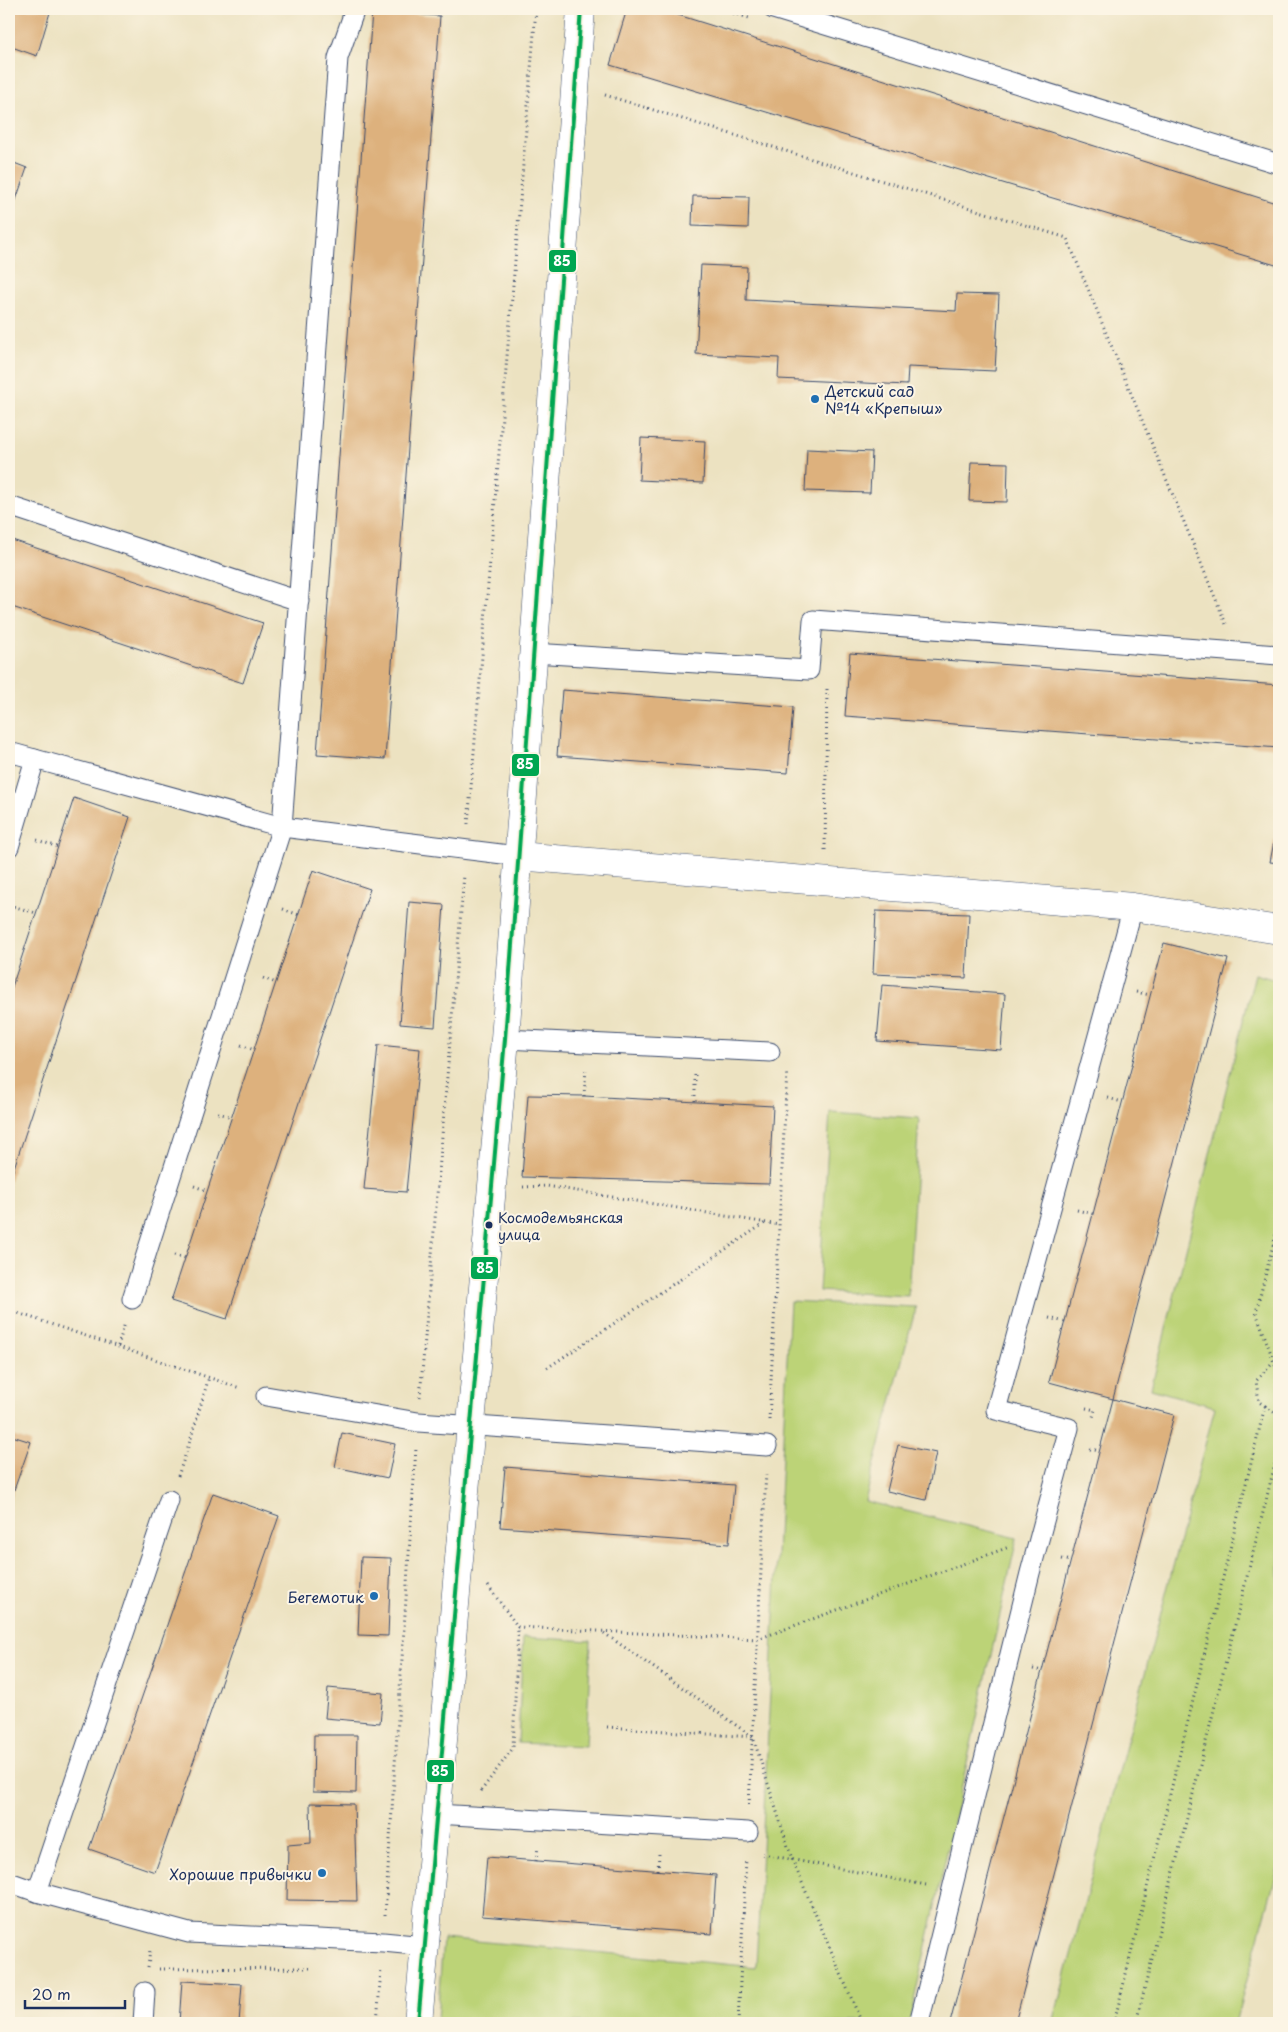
<svg xmlns="http://www.w3.org/2000/svg" width="1288" height="2032" font-family="'Playpen Sans',sans-serif">
<style>
.green{fill:#bcd377;stroke:#6c816a}
.building{fill:#ddb17d}
.lines{fill:none;stroke-linecap:round;stroke-linejoin:round}
.lane-casing{stroke:#3a4a6d;stroke-width:21}
.street-casing{stroke:#3a4a6d;stroke-width:29}
.secondary-casing{stroke:#3a4a6d;stroke-width:29}
.path{stroke:#3a4a6d;stroke-width:3;stroke-dasharray:1 4;stroke-linecap:butt}
.lane{stroke:#fff;stroke-width:19}
.street{stroke:#fff;stroke-width:28}
.secondary{stroke:#fff;stroke-width:28}
.bus-1-casing{stroke:#fcf5e5;stroke-width:8}
.bus-1{stroke:#00a651;stroke-width:4}
.poi-dot{fill:#1f6fb2;stroke:#fcf5e5;stroke-width:2}
.bus-dot{fill:#1b2f5e;stroke:#fcf5e5;stroke-width:2}
.labels{text-anchor:middle;dominant-baseline:central;stroke-width:4;stroke-linejoin:round;paint-order:stroke}
.bus-label{font-size:14px;fill:#1b2f5e;stroke:#fcf5e5;text-anchor:start}
.poi-label{font-size:15px;fill:#1b2f5e;stroke:#fcf5e5;text-anchor:end}
.line-badge{stroke:#fcf5e5;stroke-width:2}
.badge-label{font-size:14px;text-anchor:middle;font-weight:bold;fill:#fff}
</style>
<rect width="100%" height="100%" fill="#fcf5e5"/>
<filter id="ink" filterUnits="userSpaceOnUse"><feTurbulence type="fractalNoise" baseFrequency=".02" numOctaves="2"/><feDisplacementMap in="SourceGraphic" scale="10" xChannelSelector="R" yChannelSelector="G"/><feConvolveMatrix kernelMatrix="1 2 1 2 8 2 1 2 1" color-interpolation-filters="sRGB"/></filter>
<filter id="wash" filterUnits="userSpaceOnUse"><feTurbulence type="fractalNoise" baseFrequency=".0096" numOctaves="4" result="noise"/><feDisplacementMap in="SourceGraphic" scale="20" xChannelSelector="R" yChannelSelector="G"/><feGaussianBlur stdDeviation="1.12" result="paint"/><feColorMatrix in="noise" values="0 0 0 0 0 0 0 0 0 0 0 0 0 0 0 0 0 1.4 0 .05"/><feComposite in="paint" operator="in"/></filter>
<g filter="url(#wash)">
<rect width="100%" height="100%" fill="#ece2c1"/>
<g class="green">
<polygon points="1255,974 1279,981 1279,1865 1235,2023 1053,2023 1215,1407 1151,1389"/>
<polygon points="830,1112 919,1118 908,1296 819,1291"/>
<polygon points="790,1301 916,1307 865,1501 1017,1538 909,2023 473,2023 437,2020 443,1938 756,1967"/>
<polygon points="523,1637 591,1641 586,1746 518,1743"/>
</g>
<g id="blocks">
<g class="building">
<polygon points="9,9 51,9 37,56 9,46"/>
<polygon points="627,9 659,9 1279,204 1279,266 610,65"/>
<polygon points="372,11 440,16 385,759 317,754"/>
<polygon points="9,161 27,168 9,220"/>
<polygon points="693,196 749,197 748,228 692,226"/>
<polygon points="701,265 747,267 746,300 956,311 957,294 999,295 995,371 908,367 907,385 778,379 779,358 696,354"/>
<polygon points="641,438 705,441 703,483 639,480"/>
<polygon points="807,449 872,452 870,493 805,491"/>
<polygon points="971,462 1008,463 1007,502 969,501"/>
<polygon points="9,539 263,623 243,683 9,606"/>
<polygon points="850,653 1279,685 1279,748 845,716"/>
<polygon points="562,690 793,707 788,773 557,756"/>
<polygon points="74,798 130,817 9,1183 9,996"/>
<polygon points="1278,821 1279,821 1279,863 1270,862"/>
<polygon points="313,870 370,889 227,1319 171,1301"/>
<polygon points="409,902 444,905 435,1027 400,1024"/>
<polygon points="876,911 969,914 966,978 873,974"/>
<polygon points="1164,943 1228,959 1113,1399 1049,1382"/>
<polygon points="882,985 1005,994 1001,1050 877,1041"/>
<polygon points="378,1045 420,1049 406,1192 364,1189"/>
<polygon points="528,1095 584,1096 773,1106 769,1184 522,1177"/>
<polygon points="1113,1399 1174,1415 1015,2023 950,2023"/>
<polygon points="342,1433 395,1444 388,1478 335,1467"/>
<polygon points="9,1435 31,1442 9,1504"/>
<polygon points="898,1445 936,1453 926,1500 887,1491"/>
<polygon points="505,1467 734,1485 729,1544 500,1527"/>
<polygon points="213,1493 279,1516 155,1872 89,1849"/>
<polygon points="361,1557 391,1558 388,1636 358,1635"/>
<polygon points="328,1688 383,1693 380,1723 325,1718"/>
<polygon points="314,1735 357,1735 356,1793 313,1792"/>
<polygon points="310,1803 354,1804 357,1901 287,1900 288,1845 311,1843"/>
<polygon points="487,1857 716,1875 712,1934 482,1916"/>
<polygon points="182,1981 242,1984 239,2023 179,2023"/>
</g>
</g>
</g>
<g filter="url(#ink)">
<use href="#blocks" fill-opacity="0" stroke="#3a4a6d" stroke-width="1"/>
<g class="lines">
<g class="lane-casing">
<g id="lane">
<polyline points="773,9 1279,164"/>
<polyline points="9,506 299,601"/>
<polyline points="533,653 809,670 813,620 1279,655"/>
<polyline points="9,752 282,827 518,856"/>
<polyline points="9,847 35,759"/>
<polyline points="505,1039 770,1052"/>
<polyline points="132,1299 282,827 338,58 355,9"/>
<polyline points="266,1396 418,1422 767,1446"/>
<polyline points="436,1814 748,1832"/>
<polyline points="9,1882 37,1892 189,1933 383,1942 425,1946"/>
<polyline points="37,1892 169,1500"/>
<polyline points="143,2023 145,1992"/>
<polyline points="919,2023 1030,1573 1069,1428 996,1410 1133,907"/>
</g>
</g>
<g class="street-casing">
<polyline id="street" points="518,856 1133,907 1279,930"/>
</g>
<g class="secondary-casing">
<polyline id="secondary" points="418,2023 505,1039 581,9"/>
</g>
<g class="path">
<polyline points="719,9 749,18"/>
<polyline points="605,95 1067,238 1226,624"/>
<polyline points="468,824 536,9"/>
<polyline points="37,840 58,847"/>
<polyline points="825,850 827,689"/>
<polyline points="9,905 36,913"/>
<polyline points="283,909 299,915"/>
<polyline points="9,977 14,979"/>
<polyline points="263,978 276,983"/>
<polyline points="1136,992 1150,995"/>
<polyline points="241,1045 254,1050"/>
<polyline points="584,1096 586,1069"/>
<polyline points="1108,1098 1122,1102"/>
<polyline points="695,1101 695,1075"/>
<polyline points="218,1113 232,1117"/>
<polyline points="194,1186 208,1191"/>
<polyline points="523,1187 547,1186 779,1225"/>
<polyline points="1077,1210 1093,1214"/>
<polyline points="174,1255 185,1258"/>
<polyline points="9,1310 240,1388"/>
<polyline points="1049,1318 1065,1322"/>
<polyline points="118,1346 125,1323"/>
<polyline points="547,1368 765,1223"/>
<polyline points="420,1397 464,875"/>
<polyline points="1265,1406 1275,1413 1279,1413"/>
<polyline points="1086,1408 1095,1410 1093,1417"/>
<polyline points="769,1420 787,1072"/>
<polyline points="1090,1449 1099,1451"/>
<polyline points="178,1476 191,1438 209,1377"/>
<polyline points="1062,1559 1071,1561"/>
<polyline points="488,1586 518,1627 758,1639 1009,1547"/>
<polyline points="604,1633 753,1737 792,1859 861,2021 875,2023"/>
<polyline points="1033,1669 1042,1671"/>
<polyline points="607,1727 752,1737"/>
<polyline points="481,1791 513,1748 518,1627"/>
<polyline points="749,1805 766,1472"/>
<polyline points="763,1854 926,1885"/>
<polyline points="536,1861 538,1847"/>
<polyline points="658,1870 659,1854"/>
<polyline points="385,1915 416,1448"/>
<polyline points="148,1967 150,1950"/>
<polyline points="159,1969 313,1968"/>
<polyline points="377,2023 381,1969"/>
<polyline points="738,2023 746,1859"/>
<polyline points="1114,2023 1265,1406 1259,1402 1256,1381 1271,1364 1275,1365 1256,1312 1279,1222"/>
<polyline points="1136,2023 1279,1448"/>
</g>
<use href="#lane" class="lane"/>
<use href="#street" class="street"/>
<use href="#secondary" class="secondary"/>
<g class="bus-1-casing">
<polyline id="bus-1" points="418,2023 505,1039 581,9"/>
</g>
<use href="#bus-1" class="bus-1"/>
</g>
</g>
<g class="poi-dot">
<circle cx="815" cy="399" r="5"/>
<circle cx="374" cy="1596" r="5"/>
<circle cx="322" cy="1873" r="5"/>
</g>
<circle class="bus-dot" cx="489" cy="1225" r="4.5"/>
<g class="labels">
<g class="bus-label">
<text x="498" y="1217">Космодемьянская<tspan x="498" dy="17">улица</tspan></text>
</g>
<g class="poi-label">
<text x="825" y="390" text-anchor="start">Детский сад<tspan x="825" dy="17">№14 «Крепыш»</tspan></text>
<text x="364" y="1596">Бегемотик</text>
<text x="312" y="1873">Хорошие привычки</text>
</g>
</g>
<g class="line-badge">
<rect x="548" y="249" width="29" height="24" rx="5" fill="#00a651"/>
<rect x="511" y="753" width="29" height="24" rx="5" fill="#00a651"/>
<rect x="470" y="1256" width="29" height="24" rx="5" fill="#00a651"/>
<rect x="426" y="1759" width="29" height="24" rx="5" fill="#00a651"/>
</g>
<g class="badge-label">
<text x="562" y="266">85</text>
<text x="525" y="769">85</text>
<text x="485" y="1273">85</text>
<text x="440" y="1776">85</text>
</g>
<rect width="1288" height="2032" fill="none" stroke="#fcf5e5" stroke-width="30"/>
<path d="M25 2000v8h100v-8" fill="none" stroke="#1b2f5e" stroke-width="2.5"/>
<text x="32" y="2000" font-size="15" fill="#1b2f5e" stroke="#fcf5e5" stroke-width="4" paint-order="stroke">20 m</text>
</svg>
